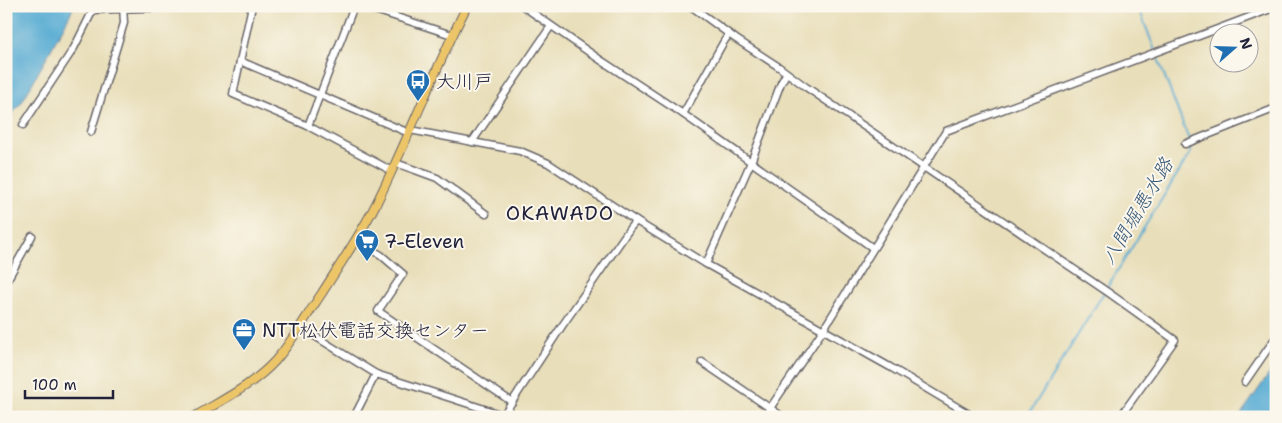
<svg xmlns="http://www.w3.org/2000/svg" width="1282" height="423" font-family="'Shantell Sans','Klee One',sans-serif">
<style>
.water{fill:#57abd3;stroke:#3c6687}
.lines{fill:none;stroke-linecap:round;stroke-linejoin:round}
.stream{stroke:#57abd3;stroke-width:2}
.minor-casing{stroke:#676467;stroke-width:9}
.major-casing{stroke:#676467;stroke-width:10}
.minor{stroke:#fff;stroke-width:6}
.major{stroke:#edc569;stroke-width:8}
.labels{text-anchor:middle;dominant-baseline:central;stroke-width:4;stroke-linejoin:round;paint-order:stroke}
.poi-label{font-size:19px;fill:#22223b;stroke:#fbf7ec;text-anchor:start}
.water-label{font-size:20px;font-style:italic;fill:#375978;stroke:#fbf7ec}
.neighbourhood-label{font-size:20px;letter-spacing:1px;fill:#22223b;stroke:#fbf7ec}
</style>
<rect width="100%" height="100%" fill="#fbf7ec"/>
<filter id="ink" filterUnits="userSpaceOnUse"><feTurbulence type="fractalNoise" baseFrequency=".02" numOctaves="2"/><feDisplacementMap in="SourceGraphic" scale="10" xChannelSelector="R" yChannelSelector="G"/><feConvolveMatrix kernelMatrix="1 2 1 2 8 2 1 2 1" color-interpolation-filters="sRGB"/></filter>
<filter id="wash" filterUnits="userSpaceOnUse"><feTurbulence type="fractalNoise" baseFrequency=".0096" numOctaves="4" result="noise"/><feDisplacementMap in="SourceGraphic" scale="20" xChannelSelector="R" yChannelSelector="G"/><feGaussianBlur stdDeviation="1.12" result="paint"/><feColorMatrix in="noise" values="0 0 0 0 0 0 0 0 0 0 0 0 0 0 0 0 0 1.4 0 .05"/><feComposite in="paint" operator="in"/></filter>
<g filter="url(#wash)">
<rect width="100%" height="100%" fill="#e8deb9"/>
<g class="water">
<polygon points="6,6 74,6 64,26 22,102 6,121"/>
<polygon points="1276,364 1276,405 1267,417 1239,417"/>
</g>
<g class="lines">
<g class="stream">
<polyline points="1138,6 1189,140"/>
<polyline points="1027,417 1189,155 1192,148 1190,144"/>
</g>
</g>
</g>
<g filter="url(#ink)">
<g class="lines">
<g class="minor-casing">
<g id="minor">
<polyline points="252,6 233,94 308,126 392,171"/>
<polyline points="356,6 378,11 452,35"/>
<polyline points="523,6 599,59 683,114 873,248"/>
<polyline points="691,6 736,39 779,67 806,87 1109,293 1175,340 1120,417"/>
<polyline points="93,10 195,6"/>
<polyline points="240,61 409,133"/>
<polyline points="683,114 723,43 729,34"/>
<polyline points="23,125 74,48 95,6"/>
<polyline points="308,126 354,6"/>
<polyline points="410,130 520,151 548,163 636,221 706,264 890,367 974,417"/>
<polyline points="91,132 124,23 123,6"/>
<polyline points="472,142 551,26"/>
<polyline points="1185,144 1276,108"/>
<polyline points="396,163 437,178 486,214"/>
<polyline points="356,240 381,255 403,274 378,311 512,402"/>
<polyline points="706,264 751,162 781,83 786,74"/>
<polyline points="6,282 32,236"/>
<polyline points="300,327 376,374 503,415 504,417"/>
<polyline points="702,362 783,417"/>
<polyline points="1245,382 1276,337"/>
<polyline points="354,417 376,374"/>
<polyline points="502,417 562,326 590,286 630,228 636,221"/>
<polyline points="764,417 823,330 946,131 1276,7"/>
</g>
</g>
<g class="major-casing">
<path id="major" d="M 194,417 C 222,400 253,385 275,361 C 293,341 307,315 322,293 C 341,263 361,234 377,202 C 409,138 434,70 467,6"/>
</g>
<use href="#minor" class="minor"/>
<use href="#major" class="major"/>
</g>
</g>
<defs>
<g id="bus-pin" transform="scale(1.25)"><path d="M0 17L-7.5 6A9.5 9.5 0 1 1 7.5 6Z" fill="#1f6fb2" stroke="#fbf7ec"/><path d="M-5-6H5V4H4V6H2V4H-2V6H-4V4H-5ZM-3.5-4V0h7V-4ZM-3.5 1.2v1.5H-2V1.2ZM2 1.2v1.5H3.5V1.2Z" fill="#fff"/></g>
<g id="supermarket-pin" transform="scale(1.25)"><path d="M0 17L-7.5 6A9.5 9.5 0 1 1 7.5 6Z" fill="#1f6fb2" stroke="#fbf7ec"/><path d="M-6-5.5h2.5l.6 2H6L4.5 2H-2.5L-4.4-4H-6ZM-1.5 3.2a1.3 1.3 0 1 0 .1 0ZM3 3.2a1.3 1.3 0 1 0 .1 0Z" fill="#fff"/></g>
<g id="office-pin" transform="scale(1.25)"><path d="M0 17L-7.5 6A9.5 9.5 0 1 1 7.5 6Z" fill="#1f6fb2" stroke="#fbf7ec"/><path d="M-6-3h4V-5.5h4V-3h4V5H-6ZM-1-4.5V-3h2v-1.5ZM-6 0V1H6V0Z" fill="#fff"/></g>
</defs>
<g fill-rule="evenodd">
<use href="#bus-pin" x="418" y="81"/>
<use href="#supermarket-pin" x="367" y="241"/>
<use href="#office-pin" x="244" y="330"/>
</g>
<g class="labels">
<g class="poi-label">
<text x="436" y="81">大川戸</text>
<text x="384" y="241">7-Eleven</text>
<text x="262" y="330">NTT松伏電話交換センター</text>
</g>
<g class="water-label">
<text transform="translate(1137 211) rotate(-59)">八間堀悪水路</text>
</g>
<g class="neighbourhood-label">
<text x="560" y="213">OKAWADO</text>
</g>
</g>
<rect width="1282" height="423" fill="none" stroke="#fbf7ec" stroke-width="25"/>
<g transform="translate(1234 48) rotate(70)"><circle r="24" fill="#fbf7ec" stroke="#a4a2a5"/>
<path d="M0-4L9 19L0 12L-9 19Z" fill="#1f6fb2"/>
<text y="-8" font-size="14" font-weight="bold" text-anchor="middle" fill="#22223b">N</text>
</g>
<path d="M25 390v8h88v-8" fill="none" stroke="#22223b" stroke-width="2.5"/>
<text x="32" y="390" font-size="15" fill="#22223b" stroke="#fbf7ec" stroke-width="4" paint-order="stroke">100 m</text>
</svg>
